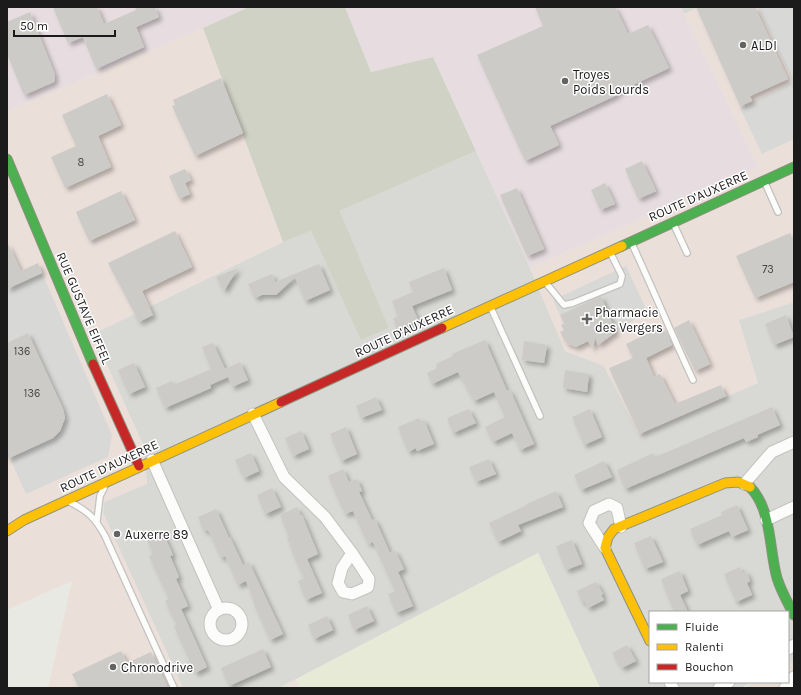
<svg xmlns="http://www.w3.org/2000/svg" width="801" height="695" font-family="Karla,sans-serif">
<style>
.residential{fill:#d8d8d5}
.commercial{fill:#ebdfd9}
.industrial{fill:#e7dde1}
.military{fill:#e4dcd3}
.construction{fill:#d1d2c6}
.farmland{fill:#e6ead7}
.parking{fill:#d8d8d6}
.building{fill:#cccbc7;filter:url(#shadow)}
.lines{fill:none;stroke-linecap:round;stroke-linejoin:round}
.lane-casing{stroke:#c2c2c0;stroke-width:8}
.street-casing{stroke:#c2c2c0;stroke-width:13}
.fast-casing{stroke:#8d927d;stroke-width:11}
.slow-casing{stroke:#8d927d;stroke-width:11}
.jam-casing{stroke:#8d927d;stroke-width:11}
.lane{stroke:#fcfcfb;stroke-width:5.5}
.street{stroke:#fcfcfb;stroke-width:11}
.fast{stroke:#4caf50;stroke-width:9}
.slow{stroke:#ffc107;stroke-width:9}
.jam{stroke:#c62828;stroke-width:9}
.poi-dot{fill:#636361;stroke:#fff;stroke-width:1.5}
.labels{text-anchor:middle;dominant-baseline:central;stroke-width:3;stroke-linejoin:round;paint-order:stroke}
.number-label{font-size:11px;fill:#474746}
.poi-label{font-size:13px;fill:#1b1b1b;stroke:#fff;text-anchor:start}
.street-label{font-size:13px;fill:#1b1b1b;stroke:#fff}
</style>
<defs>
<filter id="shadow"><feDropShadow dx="3.5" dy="3.5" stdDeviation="2" flood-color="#0004"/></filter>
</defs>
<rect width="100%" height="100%" fill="#e9e9e4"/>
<g class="residential">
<polygon points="681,7 700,7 684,14"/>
<polygon points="476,151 530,268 565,350 604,366 639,434 739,320 794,302 794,660 788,663 788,612 650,612 650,682 752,682 741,688 600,688 538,553 279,688 183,688 103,513 104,502 147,483 143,445 93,334 283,242 311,231 361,339 389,328 340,211"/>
</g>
<g class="commercial">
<polygon points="700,7 794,7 794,153 792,154 794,159 794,302 739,320 758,383 639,435 604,366 565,351 530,268 758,167 684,14"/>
<polygon points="203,28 283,242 93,334 143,445 147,484 104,502 103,513 183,688 48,688 72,581 7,610 7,111"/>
<polygon points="296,679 300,688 279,688"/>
</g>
<g class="industrial">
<polygon points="7,7 249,7 203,28 7,111"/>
<polygon points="345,7 681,7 758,167 530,268 433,57 371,72"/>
</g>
<polygon class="military" points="794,660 794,688 744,688 754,682 788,682 788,663"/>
<polygon class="construction" points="249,7 345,7 371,72 433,57 476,151 340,211 389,328 361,340 311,231 283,242 203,28"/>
<polygon class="farmland" points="538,553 600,688 300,688 296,679"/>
<g class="parking">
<polygon points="758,7 794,7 794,139 762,154 740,108 793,82"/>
<polygon points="626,266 647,311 616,332 601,297 560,315 553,300"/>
<polygon points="42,273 112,435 108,457 26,494 7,452 7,436 53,438 60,431 65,418 63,409 28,333 7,343 7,289"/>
</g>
<g class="building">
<polygon points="53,7 97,7 104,24 136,10 135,7 155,7 159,17 136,27 144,47 96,69 83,37 68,43"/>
<polygon points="535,7 615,7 628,34 648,25 669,68 616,93 617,95 550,126 559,145 525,161 477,55 543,26"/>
<polygon points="696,7 755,7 788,79 750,96 752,101 740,106"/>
<polygon points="30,12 55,75 54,82 24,95 7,54 7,22"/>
<polygon points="221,78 243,133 195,156 172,106 175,105 173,100"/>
<polygon points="107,94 121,125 98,136 111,167 65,188 51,157 76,146 62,115"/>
<polygon points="642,161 656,191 638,199 625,169"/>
<polygon points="185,169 191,180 185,183 190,194 179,199 169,176"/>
<polygon points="605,183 615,204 600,210 591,190"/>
<polygon points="517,188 544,249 527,256 500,195"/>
<polygon points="121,191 135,220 89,241 76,212"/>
<polygon points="175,231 192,267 142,291 153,315 139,322 108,263"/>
<polygon points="790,233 794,242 794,282 755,298 736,256"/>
<polygon points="7,242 21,271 38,263 42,273 7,289"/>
<polygon points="319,264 330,290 305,301 295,277 276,295 262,295 255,298 248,284 272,274 275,282"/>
<polygon points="238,268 224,291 216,277"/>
<polygon points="444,268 452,290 412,306 418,320 398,329 393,319 398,316 392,301 413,292 409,282"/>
<polygon points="601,296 616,332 598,345 595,338 593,349 588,341 576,347 566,343 560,332 564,330 561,325 564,324 560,315"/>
<polygon points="786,315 794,337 774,345 765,324"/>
<polygon points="689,320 710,364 695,371 674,328"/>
<polygon points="661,327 663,333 666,331 672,345 646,358 654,377 660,374 675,404 721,385 726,396 639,434 609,368 633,358 626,344"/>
<polygon points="28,333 63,409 65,418 60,431 53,438 7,459 7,343"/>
<polygon points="485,340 507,391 510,390 534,444 520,450 512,433 493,442 485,427 505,417 494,392 474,401 458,372 432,384 427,373 437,368 436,364 453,356 452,354"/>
<polygon points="524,341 547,345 544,363 522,360"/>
<polygon points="213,343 225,369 240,362 248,380 232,387 228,377 210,385 211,388 165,408 156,388 172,381 174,385 211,369 202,347"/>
<polygon points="134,363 145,387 129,394 118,370"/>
<polygon points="565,370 589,374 587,392 563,388"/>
<polygon points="376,397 382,410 361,418 356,406"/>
<polygon points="772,407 780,425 757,435 758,437 746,442 744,438 625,489 617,470 653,453 655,457 679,447"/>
<polygon points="469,409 476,423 453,433 447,418"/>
<polygon points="590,409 602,437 584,445 572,417"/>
<polygon points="419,418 421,421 424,420 434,444 417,451 416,448 408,452 398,427"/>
<polygon points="346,427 357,454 341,461 330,434"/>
<polygon points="301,431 309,449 293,456 285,438"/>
<polygon points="251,453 259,471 244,478 235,460"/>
<polygon points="489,459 496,474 476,482 469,467"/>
<polygon points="604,461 612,477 581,490 574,475"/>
<polygon points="343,469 349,482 357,479 362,491 359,492 372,520 375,519 390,553 395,550 404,569 398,572 413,606 396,613 388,594 395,591 373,542 368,544 353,511 345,514 328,476"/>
<polygon points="272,488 281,507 265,514 257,495"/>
<polygon points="556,491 563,507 518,525 521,531 498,542 489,523 527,505 527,504"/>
<polygon points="737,505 748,530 732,537 729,531 697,545 690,529 722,515 721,512"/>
<polygon points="297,507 301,516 302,515 318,554 307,559 322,593 306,600 298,581 304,578 291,550 292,549 287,538 289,537 280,515"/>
<polygon points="216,509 229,538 230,537 243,565 249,562 283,634 270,640 253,602 254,602 246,581 238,585 225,556 221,558 208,530 204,531 198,517"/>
<polygon points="163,533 173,555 170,556 179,577 176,579 188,606 181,609 207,667 195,673 174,626 177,625 165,601 169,599 149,556 153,554 147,540"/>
<polygon points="651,536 663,562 645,569 634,543"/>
<polygon points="572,540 582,564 566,570 556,546"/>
<polygon points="740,567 742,573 746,571 750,581 747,583 752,595 736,602 724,574"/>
<polygon points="680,571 688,591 680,595 688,612 674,612 661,579"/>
<polygon points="596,582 603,594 601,595 604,600 588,608 584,601 582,602 577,591"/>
<polygon points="367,606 374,621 354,630 348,615"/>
<polygon points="327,616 333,630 314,639 308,625"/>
<polygon points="627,645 636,661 622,668 612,653"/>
<polygon points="263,649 271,667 229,686 221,668"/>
<polygon points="121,651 127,663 151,652 168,688 79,688 72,674"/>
</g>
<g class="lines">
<g class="lane-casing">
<g id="lane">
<polyline points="765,183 778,212"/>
<polyline points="674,225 687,253"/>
<path d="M 632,244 C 653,289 672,335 693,380"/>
<polyline points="546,283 564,305 573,303 620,284 622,276 611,254"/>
<polyline points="491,308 540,416"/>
<path d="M 70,502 C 89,512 95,518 105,536 L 174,688"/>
<polyline points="97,521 100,496 104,488"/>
</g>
</g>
<g class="street-casing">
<g id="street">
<polyline points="253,414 284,477 325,517 352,553 369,579 368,587 352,594 343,592 338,583 342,568 352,553"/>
<polyline points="152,460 219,610"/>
<polyline points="744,484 772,452 794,442"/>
<polyline points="766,520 794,507"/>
<polyline points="605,548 589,523 594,511 609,504 617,508 621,527"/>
<circle cx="226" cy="624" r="16"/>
<polyline points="788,649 794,645"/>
<polyline points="670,682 673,688"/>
<polyline points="719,688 729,682"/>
<polyline points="785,688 794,677"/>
</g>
</g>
<g class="fast-casing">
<g id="fast">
<polyline points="7,159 93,364"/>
<polyline points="622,246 794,167"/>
<path d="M 750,487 C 772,509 769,550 777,578 C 781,591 788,603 794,615"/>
</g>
</g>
<g class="slow-casing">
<g id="slow">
<polyline points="442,328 622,246"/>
<polyline points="7,531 24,520 281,402"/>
<polyline points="650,641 605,548 608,537 614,529 725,483 738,482 750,487"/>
</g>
</g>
<g class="jam-casing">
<g id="jam">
<polyline points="93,364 139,466"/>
<polyline points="281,402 442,328"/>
</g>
</g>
<use href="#lane" class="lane"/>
<use href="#street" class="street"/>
<use href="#fast" class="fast"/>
<use href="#slow" class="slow"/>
<use href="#jam" class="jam"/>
</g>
<g class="poi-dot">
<circle cx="743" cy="45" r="4"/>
<circle cx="565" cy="81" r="4"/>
<path d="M585 313h4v4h4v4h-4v4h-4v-4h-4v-4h4z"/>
<circle cx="117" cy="534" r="4"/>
<circle cx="113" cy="667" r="4"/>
</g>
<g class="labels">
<g class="number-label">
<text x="81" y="162">8</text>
<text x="768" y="269">73</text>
<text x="22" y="351">136</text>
<text x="32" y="393">136</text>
</g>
<g class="poi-label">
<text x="751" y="45">ALDI</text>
<text x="573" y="74">Troyes<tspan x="573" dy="15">Poids Lourds</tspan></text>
<text x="595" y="312">Pharmacie<tspan x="595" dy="15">des Vergers</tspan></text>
<text x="125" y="534">Auxerre 89</text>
<text x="121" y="667">Chronodrive</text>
</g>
<g class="street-label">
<text transform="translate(698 196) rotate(-24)">ROUTE D'AUXERRE</text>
<text transform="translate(84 308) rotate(67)">RUE GUSTAVE EIFFEL</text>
<text transform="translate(404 331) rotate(-25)">ROUTE D'AUXERRE</text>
<text transform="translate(109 466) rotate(-25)">ROUTE D'AUXERRE</text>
</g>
</g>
<rect width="801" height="695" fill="none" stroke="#1b1b1b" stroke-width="16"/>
<rect x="649" y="611" width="140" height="72" fill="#ffffff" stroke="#a4a4a4"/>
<rect x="657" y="624" width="20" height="6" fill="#4caf50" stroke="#a4a4a4"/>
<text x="685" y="631" font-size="12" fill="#1b1b1b">Fluide</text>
<rect x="657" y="644" width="20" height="6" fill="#ffc107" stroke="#a4a4a4"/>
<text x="685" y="651" font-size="12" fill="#1b1b1b">Ralenti</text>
<rect x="657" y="664" width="20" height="6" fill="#c62828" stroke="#a4a4a4"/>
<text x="685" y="671" font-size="12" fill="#1b1b1b">Bouchon</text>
<path d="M14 30v6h101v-6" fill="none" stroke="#1b1b1b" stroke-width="2"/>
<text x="20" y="30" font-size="12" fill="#1b1b1b" stroke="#ffffff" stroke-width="3" paint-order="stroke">50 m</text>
</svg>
